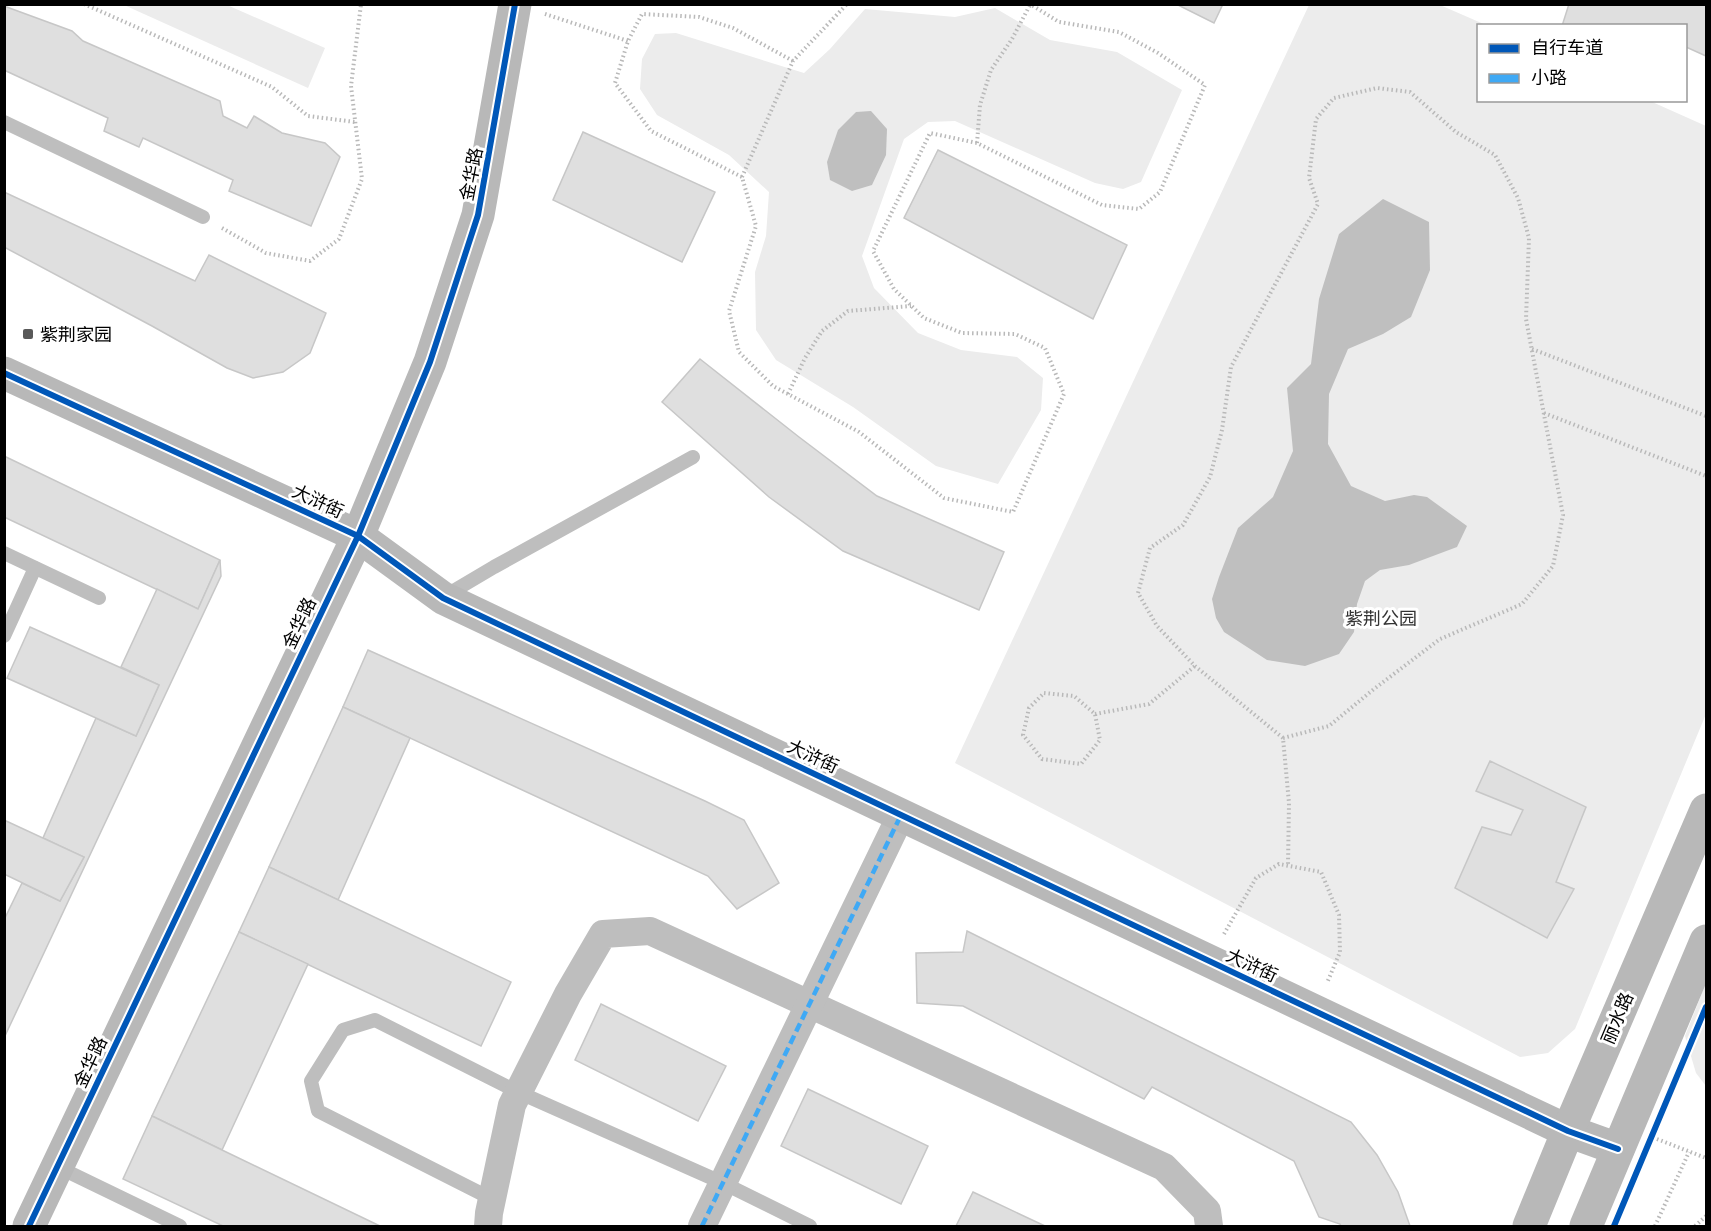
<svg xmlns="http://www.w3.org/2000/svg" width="1711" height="1231" font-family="'Asap Condensed','Noto Sans SC',sans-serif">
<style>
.green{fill:#ececec}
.water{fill:#bfbfbf}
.building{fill:#dfdfdf;stroke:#c7c7c7;stroke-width:1.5}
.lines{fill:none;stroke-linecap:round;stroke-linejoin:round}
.path{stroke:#b9b9b9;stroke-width:4;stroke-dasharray:1.5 3;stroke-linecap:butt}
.lane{stroke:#bebebe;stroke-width:14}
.street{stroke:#bebebe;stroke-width:28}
.secondary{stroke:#b8b8b8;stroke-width:33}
.quiet{stroke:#3fa9f5;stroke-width:4.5;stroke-dasharray:9 4.5;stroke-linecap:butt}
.cycleway-casing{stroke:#fff;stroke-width:10}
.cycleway{stroke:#0057b8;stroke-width:6}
.poi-dot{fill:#595959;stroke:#fff;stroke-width:2}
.labels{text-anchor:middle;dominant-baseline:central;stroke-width:6;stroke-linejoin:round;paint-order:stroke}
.street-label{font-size:18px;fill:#000;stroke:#fff}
.poi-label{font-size:18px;fill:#000;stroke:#fff;text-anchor:start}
.park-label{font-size:18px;fill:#333;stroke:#fff}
</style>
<rect width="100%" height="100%" fill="#fff"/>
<g class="green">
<polygon points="124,5 227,5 325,48 308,88"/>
<polygon points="1309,5 1440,5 1486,25 1478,26 1478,100 1650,101 1706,126 1706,714 1575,1029 1548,1053 1520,1057 955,763"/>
<polygon points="995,8 1050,40 1117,52 1182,90 1141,182 1123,189 1095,183 955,121 928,122 904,139 862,256 874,288 918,333 961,350 1017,357 1043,378 1041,410 998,484 936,466 853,407 776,360 756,330 755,272 766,236 769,192 729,155 657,115 640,89 642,59 655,34 676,33 804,73 830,49 865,9 955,17"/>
<polygon points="1706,983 1706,1086 1696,1073 1685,1036"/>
</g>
<g class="water">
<polygon points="871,111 887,129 886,155 872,185 852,191 830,180 827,162 838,130 856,112"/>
<polygon points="1383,199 1429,222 1430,270 1411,317 1383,334 1348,349 1329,394 1328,444 1351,486 1385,501 1414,495 1427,497 1467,526 1457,547 1409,565 1380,570 1365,581 1357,604 1354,632 1339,654 1305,666 1267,660 1224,632 1216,618 1212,599 1219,577 1238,528 1273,497 1293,451 1287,388 1311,364 1319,299 1339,234"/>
</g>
<g class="building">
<polygon points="1176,4 1223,4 1214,23"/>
<polygon points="1569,4 1706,4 1706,56 1686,47 1686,26 1562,26"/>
<polygon points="4,6 72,31 83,41 220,101 223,116 247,128 254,116 282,133 325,143 340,157 311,226 229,191 233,180 143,138 139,147 104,131 108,118 6,71 4,73"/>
<polygon points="583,132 715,192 682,262 553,200"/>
<polygon points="938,150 1127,245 1093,319 904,218"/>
<polygon points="4,192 195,281 209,255 326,313 310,353 283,372 253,378 227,368 152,326 4,247"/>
<polygon points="700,359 799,437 877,496 1004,552 979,610 843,551 769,497 662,402"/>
<polygon points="4,456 220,560 198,609 4,517"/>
<polygon points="220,560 221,576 4,1038 4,920 22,883 60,901 84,857 43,838 96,718 136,736 159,685 121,667 157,589 198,609"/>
<polygon points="30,627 159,685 136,736 7,678"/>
<polygon points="368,650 705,801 744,820 779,883 737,909 708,876 343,707"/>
<polygon points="343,707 410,738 338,900 269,867"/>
<polygon points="1490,761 1586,807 1556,882 1574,889 1547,938 1455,888 1482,827 1511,835 1523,810 1476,791"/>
<polygon points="4,820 84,857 60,901 4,874"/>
<polygon points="269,867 511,982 481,1046 239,932"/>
<polygon points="967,931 1351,1122 1377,1155 1398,1192 1410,1226 1341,1226 1340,1224 1319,1217 1294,1161 1152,1087 1144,1099 963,1006 917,1003 916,953 963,952"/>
<polygon points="239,932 308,964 222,1150 152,1116"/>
<polygon points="601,1004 726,1066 698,1121 575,1060"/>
<polygon points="808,1089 928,1146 901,1204 781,1146"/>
<polygon points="152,1116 222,1150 380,1226 223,1226 123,1179"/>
<polygon points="973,1192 1045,1226 956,1226"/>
</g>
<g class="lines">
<g class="path">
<polyline points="84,4 272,87 308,116 355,122"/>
<polyline points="545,14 628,41"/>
<polyline points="793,61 733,28 699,17 642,14 628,41 615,83 651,131 742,177 756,226 729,311 739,352 773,386 859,432 944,498 1013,512 1064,394 1045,348 1015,334 962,333 924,318 894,289 873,251 930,133 977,143 1102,205 1139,209 1160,192 1205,85 1158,53 1119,32 1059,22 1030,4"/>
<polyline points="977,143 980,105 991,70 1012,39 1030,5"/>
<polyline points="742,177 793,61 847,4"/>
<polyline points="222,228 266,253 310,261 339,239 362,179 351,86 361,4"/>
<polyline points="1532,349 1706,416"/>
<polyline points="788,394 805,358 822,331 848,311 911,306"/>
<polyline points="1544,413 1706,476"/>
<polygon points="1044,693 1074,696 1095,714 1100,740 1081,764 1042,759 1023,735 1029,708"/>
<polyline points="1095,714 1149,704 1195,666"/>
<polyline points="1283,738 1329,726 1374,689 1440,639 1522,604 1553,566 1563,515 1526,319 1529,238 1518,198 1495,155 1456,132 1410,92 1377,88 1334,98 1316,119 1309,178 1318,204 1231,367 1222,430 1210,477 1183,525 1150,548 1138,593 1157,626 1195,666 1283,738 1289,803 1288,866"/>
<polyline points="1224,934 1256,878 1279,864 1321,872 1339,915 1340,952 1327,983"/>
<polyline points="1657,1139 1706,1158"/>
<polyline points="1655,1226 1689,1152"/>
<polyline points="1695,1226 1706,1216"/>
</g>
<g class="lane">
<polyline points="4,122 203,217"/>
<polyline points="4,553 99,598"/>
<polyline points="445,596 494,567 693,457"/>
<polyline points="4,636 35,568"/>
<polyline points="58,1167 180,1226"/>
<polyline points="492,1199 318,1111 311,1081 343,1030 375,1020 518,1092 723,1183 810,1226"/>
</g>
<g class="street">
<polyline points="488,1226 489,1213 512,1105 568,994 603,934 650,931 1164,1167 1207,1211 1209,1226"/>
<polyline points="702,1226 901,815"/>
</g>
<g class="secondary">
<polyline points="4,373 358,536 443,598 1568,1131 1618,1149"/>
<polyline points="29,1226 358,536 430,362 478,215 515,4"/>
<polyline points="1529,1226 1568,1131 1706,810"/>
<polyline points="1586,1226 1706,941"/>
</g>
<polyline class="quiet" points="702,1226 901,815"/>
<g class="cycleway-casing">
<g id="cycleway">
<polyline points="4,373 358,536 443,598 1568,1131 1618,1149"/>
<polyline points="29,1226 358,536 430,362 478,215 515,4"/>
<polyline points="1614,1226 1706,1007"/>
</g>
</g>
<use href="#cycleway" class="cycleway"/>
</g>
<rect class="poi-dot" x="22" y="328" width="12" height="12" rx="3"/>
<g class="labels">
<g class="street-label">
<text transform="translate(471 174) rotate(-79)">金华路</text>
<text transform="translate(318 501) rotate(25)">大浒街</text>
<text transform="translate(299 623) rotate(-65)">金华路</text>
<text transform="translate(813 756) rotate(25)">大浒街</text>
<text transform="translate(1252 965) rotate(25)">大浒街</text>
<text transform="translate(1617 1018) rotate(-67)">丽水路</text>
<text transform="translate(90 1062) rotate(-65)">金华路</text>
</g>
<g class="poi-label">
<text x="40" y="334">紫荆家园</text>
</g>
<g class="park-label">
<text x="1381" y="618">紫荆公园</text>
</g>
</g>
<rect width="1711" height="1231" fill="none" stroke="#000000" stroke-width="12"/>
<rect x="1477" y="24" width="210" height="78" fill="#ffffff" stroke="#999999" stroke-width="1.5"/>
<rect x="1489" y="44" width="30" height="9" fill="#0057b8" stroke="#999999" stroke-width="1.5"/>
<text x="1531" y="54" font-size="18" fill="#000000">自行车道</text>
<rect x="1489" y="74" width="30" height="9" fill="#3fa9f5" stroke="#999999" stroke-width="1.5"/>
<text x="1531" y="84" font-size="18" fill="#000000">小路</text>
</svg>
